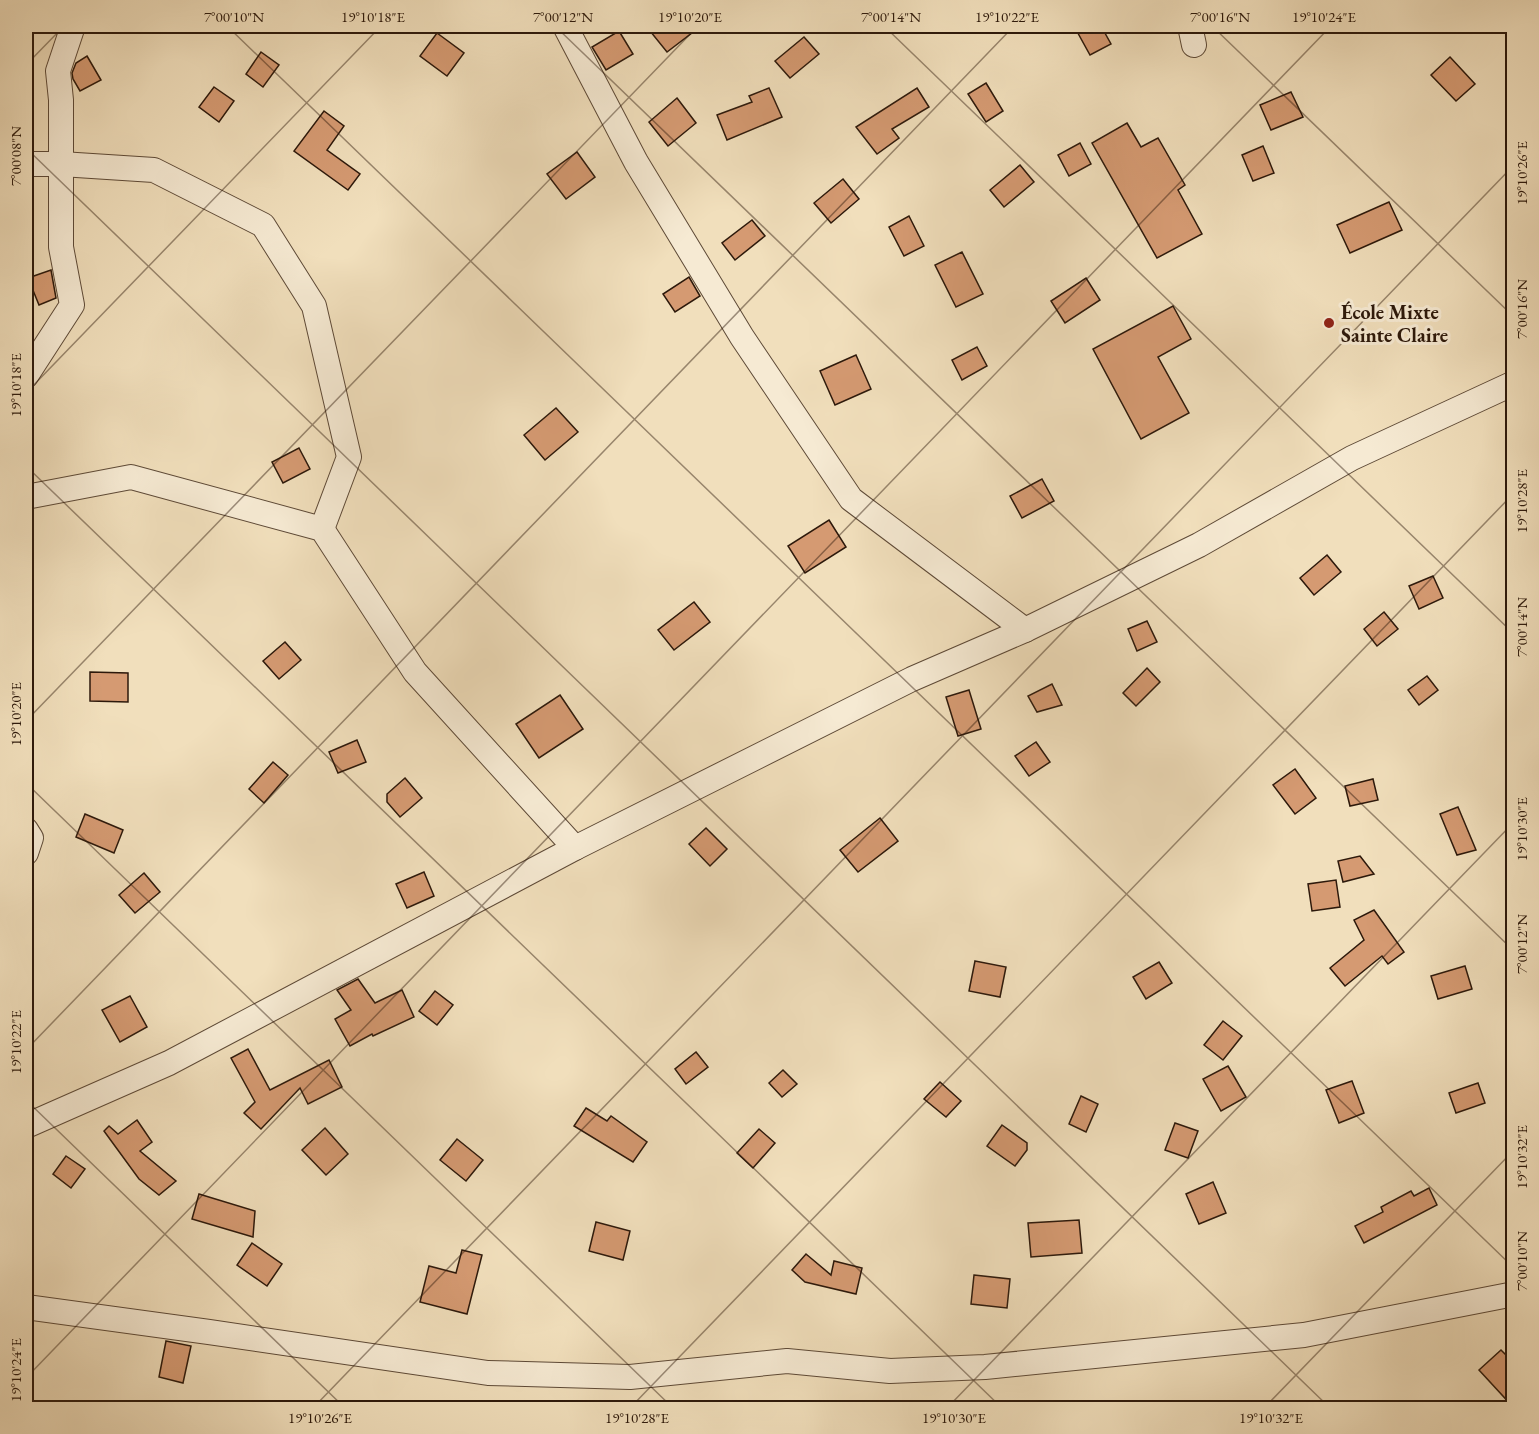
<svg xmlns="http://www.w3.org/2000/svg" width="1539" height="1434" font-family="'EB Garamond',serif">
<style>
.building{fill:#d59a72;stroke:#2d190b;stroke-width:1.5}
.lines{fill:none;stroke-linecap:round;stroke-linejoin:round}
.minor-casing{stroke:#5e4a37;stroke-width:26}
.minor{stroke:#f6ead3;stroke-width:24}
.ticks{fill:none;stroke:#2d190b;stroke-width:1.5;stroke-opacity:0.45}
.poi-dot{fill:#8f2418;stroke:#f6ead3;stroke-width:2}
.labels{text-anchor:middle;dominant-baseline:central;stroke-width:6;stroke-linejoin:round;paint-order:stroke}
.poi-label{font-size:20px;font-weight:bold;fill:#2d190b;stroke:#f6ead3;text-anchor:start}
.neatline{fill:none;stroke:#2d190b;stroke-width:2}
.ticks-label{font-size:15px;text-anchor:middle;fill:#2d190b}
</style>
<rect width="100%" height="100%" fill="#f1dfbc"/>
<filter id="stains"><feTurbulence type="fractalNoise" baseFrequency=".00333" numOctaves="4"/><feColorMatrix values="0 0 0 0 .2 0 0 0 0 .09 0 0 0 0 .02 0 0 0 .5 -.17"/></filter>
<radialGradient id="worn" r=".72"><stop offset=".6" stop-color="#630" stop-opacity="0"/><stop offset="1" stop-color="#630" stop-opacity=".3"/></radialGradient>
<g class="building">
<polygon points="646,26 701,26 667,52"/>
<polygon points="1074,26 1101,26 1111,44 1090,55"/>
<polygon points="619,31 633,54 606,70 592,47"/>
<polygon points="437,33 464,53 447,76 420,56"/>
<polygon points="804,37 819,54 790,78 775,61"/>
<polygon points="261,52 279,65 263,87 246,74"/>
<polygon points="87,56 101,80 80,91 73,79 72,73 76,63"/>
<polygon points="1450,57 1475,84 1456,101 1431,75"/>
<polygon points="986,83 1003,111 986,122 968,94"/>
<polygon points="214,87 234,101 219,122 199,107"/>
<polygon points="769,88 782,117 727,140 717,115 752,102 749,96"/>
<polygon points="917,88 929,107 892,129 899,138 877,154 856,127"/>
<polygon points="1291,92 1303,117 1271,130 1260,105"/>
<polygon points="677,98 696,123 668,146 649,122"/>
<polygon points="324,111 344,126 327,150 360,174 348,190 294,151"/>
<polygon points="1127,123 1141,147 1158,138 1185,185 1178,190 1202,234 1157,258 1092,143"/>
<polygon points="1080,143 1091,164 1069,176 1058,155"/>
<polygon points="1263,146 1274,173 1253,181 1242,155"/>
<polygon points="577,152 595,177 566,199 547,174"/>
<polygon points="1020,165 1034,182 1004,207 990,190"/>
<polygon points="843,179 859,199 831,223 814,203"/>
<polygon points="1389,202 1402,230 1350,253 1337,225"/>
<polygon points="909,216 924,246 904,256 889,227"/>
<polygon points="752,220 765,236 735,260 722,243"/>
<polygon points="962,252 983,294 956,307 935,265"/>
<polygon points="51,270 56,298 39,305 28,278"/>
<polygon points="689,277 700,296 675,312 663,294"/>
<polygon points="1086,278 1100,300 1065,323 1051,301"/>
<polygon points="1173,306 1191,339 1158,357 1189,413 1141,439 1093,349"/>
<polygon points="977,347 987,366 962,380 952,360"/>
<polygon points="856,355 871,389 835,405 820,371"/>
<polygon points="556,408 578,432 545,460 524,435"/>
<polygon points="299,448 310,469 283,483 272,462"/>
<polygon points="1042,479 1054,501 1022,518 1010,496"/>
<polygon points="829,520 846,547 805,573 788,546"/>
<polygon points="1327,555 1341,572 1314,595 1300,578"/>
<polygon points="1433,576 1443,598 1419,609 1409,586"/>
<polygon points="694,602 710,622 674,650 658,630"/>
<polygon points="1384,612 1398,629 1377,646 1364,629"/>
<polygon points="1147,621 1157,642 1137,651 1128,629"/>
<polygon points="285,642 301,660 279,679 263,661"/>
<polygon points="1147,668 1160,682 1136,706 1123,693"/>
<polygon points="90,672 128,673 128,702 90,701"/>
<polygon points="1427,676 1438,690 1419,705 1408,690"/>
<polygon points="1052,684 1062,705 1037,712 1028,696"/>
<polygon points="969,690 981,729 958,736 946,697"/>
<polygon points="560,695 583,729 539,758 516,724"/>
<polygon points="357,740 366,762 338,773 329,752"/>
<polygon points="1036,742 1050,762 1029,776 1015,756"/>
<polygon points="273,762 288,775 264,803 249,789"/>
<polygon points="1295,769 1316,798 1295,814 1273,785"/>
<polygon points="405,778 422,798 400,817 387,802 387,794"/>
<polygon points="1373,779 1378,800 1350,806 1345,786"/>
<polygon points="1458,807 1476,850 1457,855 1440,814"/>
<polygon points="85,814 123,830 114,853 76,837"/>
<polygon points="880,818 898,841 858,872 840,850"/>
<polygon points="706,828 727,849 710,866 689,844"/>
<polygon points="1360,856 1374,874 1343,882 1338,861"/>
<polygon points="424,872 434,896 407,908 396,884"/>
<polygon points="144,873 160,892 135,913 119,895"/>
<polygon points="1336,880 1340,907 1312,911 1308,884"/>
<polygon points="1374,910 1404,952 1388,964 1382,956 1345,986 1330,968 1364,940 1354,920"/>
<polygon points="975,961 1006,967 1000,997 969,991"/>
<polygon points="1159,962 1172,983 1146,999 1133,977"/>
<polygon points="1465,966 1472,989 1438,999 1431,976"/>
<polygon points="358,979 375,1003 402,990 414,1017 373,1036 372,1034 350,1046 335,1019 351,1010 337,990"/>
<polygon points="435,991 453,1005 437,1025 419,1011"/>
<polygon points="130,996 147,1027 120,1042 102,1010"/>
<polygon points="1223,1021 1242,1036 1223,1060 1204,1045"/>
<polygon points="248,1049 270,1090 329,1060 342,1087 308,1104 300,1088 261,1129 244,1113 255,1102 231,1058"/>
<polygon points="696,1052 708,1067 686,1084 675,1069"/>
<polygon points="1228,1066 1246,1097 1221,1111 1203,1079"/>
<polygon points="783,1070 797,1084 782,1097 769,1083"/>
<polygon points="1352,1081 1364,1113 1339,1123 1326,1090"/>
<polygon points="940,1082 961,1101 946,1117 924,1099"/>
<polygon points="1478,1083 1485,1103 1456,1113 1449,1093"/>
<polygon points="1081,1096 1098,1104 1086,1132 1069,1124"/>
<polygon points="586,1108 607,1121 611,1116 647,1142 633,1162 574,1126"/>
<polygon points="137,1120 152,1142 140,1151 176,1181 159,1195 139,1179 104,1131 109,1126 118,1134"/>
<polygon points="1175,1123 1198,1131 1188,1158 1165,1150"/>
<polygon points="1002,1125 1027,1143 1027,1150 1015,1166 987,1146"/>
<polygon points="325,1128 348,1154 326,1175 302,1150"/>
<polygon points="759,1129 775,1143 753,1168 737,1153"/>
<polygon points="457,1139 483,1160 466,1181 440,1160"/>
<polygon points="66,1156 85,1169 71,1188 53,1174"/>
<polygon points="1213,1182 1226,1213 1199,1224 1186,1194"/>
<polygon points="1429,1188 1437,1205 1364,1243 1355,1226 1383,1212 1381,1207 1411,1191 1414,1196"/>
<polygon points="199,1194 255,1211 253,1237 192,1219"/>
<polygon points="1079,1220 1082,1253 1031,1257 1028,1223"/>
<polygon points="596,1222 630,1231 623,1260 589,1251"/>
<polygon points="252,1243 282,1264 267,1286 237,1265"/>
<polygon points="462,1250 482,1255 467,1314 420,1302 429,1266 456,1273"/>
<polygon points="806,1254 831,1275 834,1261 862,1268 856,1294 805,1282 792,1270"/>
<polygon points="974,1275 1010,1279 1007,1308 971,1304"/>
<polygon points="166,1341 191,1346 183,1383 159,1377"/>
<polygon points="1501,1350 1514,1363 1514,1408 1479,1370"/>
</g>
<g class="lines">
<g class="minor-casing">
<g id="minor">
<polyline points="565,26 636,162 742,337 851,499 1025,630"/>
<polyline points="1190,26 1194,45"/>
<polyline points="26,164 61,164 154,170 263,225 314,306 349,457 322,529"/>
<polyline points="26,376 72,305 61,247 61,100 58,71 73,26"/>
<polyline points="26,497 131,477 322,529 415,672 575,848"/>
<polyline points="26,830 31,838 26,853"/>
<polyline points="26,1126 169,1063 575,848 912,679 1025,630 1199,545 1352,458 1514,383"/>
<polyline points="26,1307 209,1332 488,1373 630,1377 787,1361 890,1371 985,1367 1304,1335 1514,1294"/>
</g>
</g>
<use href="#minor" class="minor"/>
</g>
<path class="ticks" d="M 227,26 L 1514,1268M 555,26 L 1514,951M 884,26 L 1514,634M 1212,26 L 1514,317M 26,65 L 64,26M 26,148 L 1330,1408M 26,393 L 381,26M 26,466 L 1002,1408M 26,721 L 698,26M 26,783 L 673,1408M 26,1050 L 1014,26M 26,1100 L 345,1408M 26,1378 L 1331,26M 313,1408 L 1514,165M 630,1408 L 1514,493M 947,1408 L 1514,822M 1264,1408 L 1514,1150"/>
<circle class="poi-dot" cx="1329" cy="323" r="6"/>
<g class="labels">
<g class="poi-label">
<text x="1341" y="312">École Mixte<tspan x="1341" dy="23">Sainte Claire</tspan></text>
</g>
</g>
<rect width="1539" height="1434" fill="none" stroke="#f1dfbc" stroke-width="66"/>
<rect x="33" y="33" width="1473" height="1368" class="neatline"/>
<g class="ticks-label">
<text x="234" y="22">7°00'10"N</text>
<text x="373" y="22">19°10'18"E</text>
<text x="563" y="22">7°00'12"N</text>
<text x="690" y="22">19°10'20"E</text>
<text x="891" y="22">7°00'14"N</text>
<text x="1007" y="22">19°10'22"E</text>
<text x="1220" y="22">7°00'16"N</text>
<text x="1324" y="22">19°10'24"E</text>
<text transform="translate(16 156) rotate(-90)" y="5">7°00'08"N</text>
<text transform="translate(1522 173) rotate(-90)" y="5">19°10'26"E</text>
<text transform="translate(1522 309) rotate(-90)" y="5">7°00'16"N</text>
<text transform="translate(16 385) rotate(-90)" y="5">19°10'18"E</text>
<text transform="translate(1522 501) rotate(-90)" y="5">19°10'28"E</text>
<text transform="translate(1522 627) rotate(-90)" y="5">7°00'14"N</text>
<text transform="translate(16 714) rotate(-90)" y="5">19°10'20"E</text>
<text transform="translate(1522 829) rotate(-90)" y="5">19°10'30"E</text>
<text transform="translate(1522 944) rotate(-90)" y="5">7°00'12"N</text>
<text transform="translate(16 1042) rotate(-90)" y="5">19°10'22"E</text>
<text transform="translate(1522 1157) rotate(-90)" y="5">19°10'32"E</text>
<text transform="translate(1522 1261) rotate(-90)" y="5">7°00'10"N</text>
<text transform="translate(16 1370) rotate(-90)" y="5">19°10'24"E</text>
<text x="320" y="1423">19°10'26"E</text>
<text x="637" y="1423">19°10'28"E</text>
<text x="954" y="1423">19°10'30"E</text>
<text x="1271" y="1423">19°10'32"E</text>
</g>
<rect width="100%" height="100%" filter="url(#stains)"/>
<rect width="100%" height="100%" fill="url(#worn)"/>
</svg>
